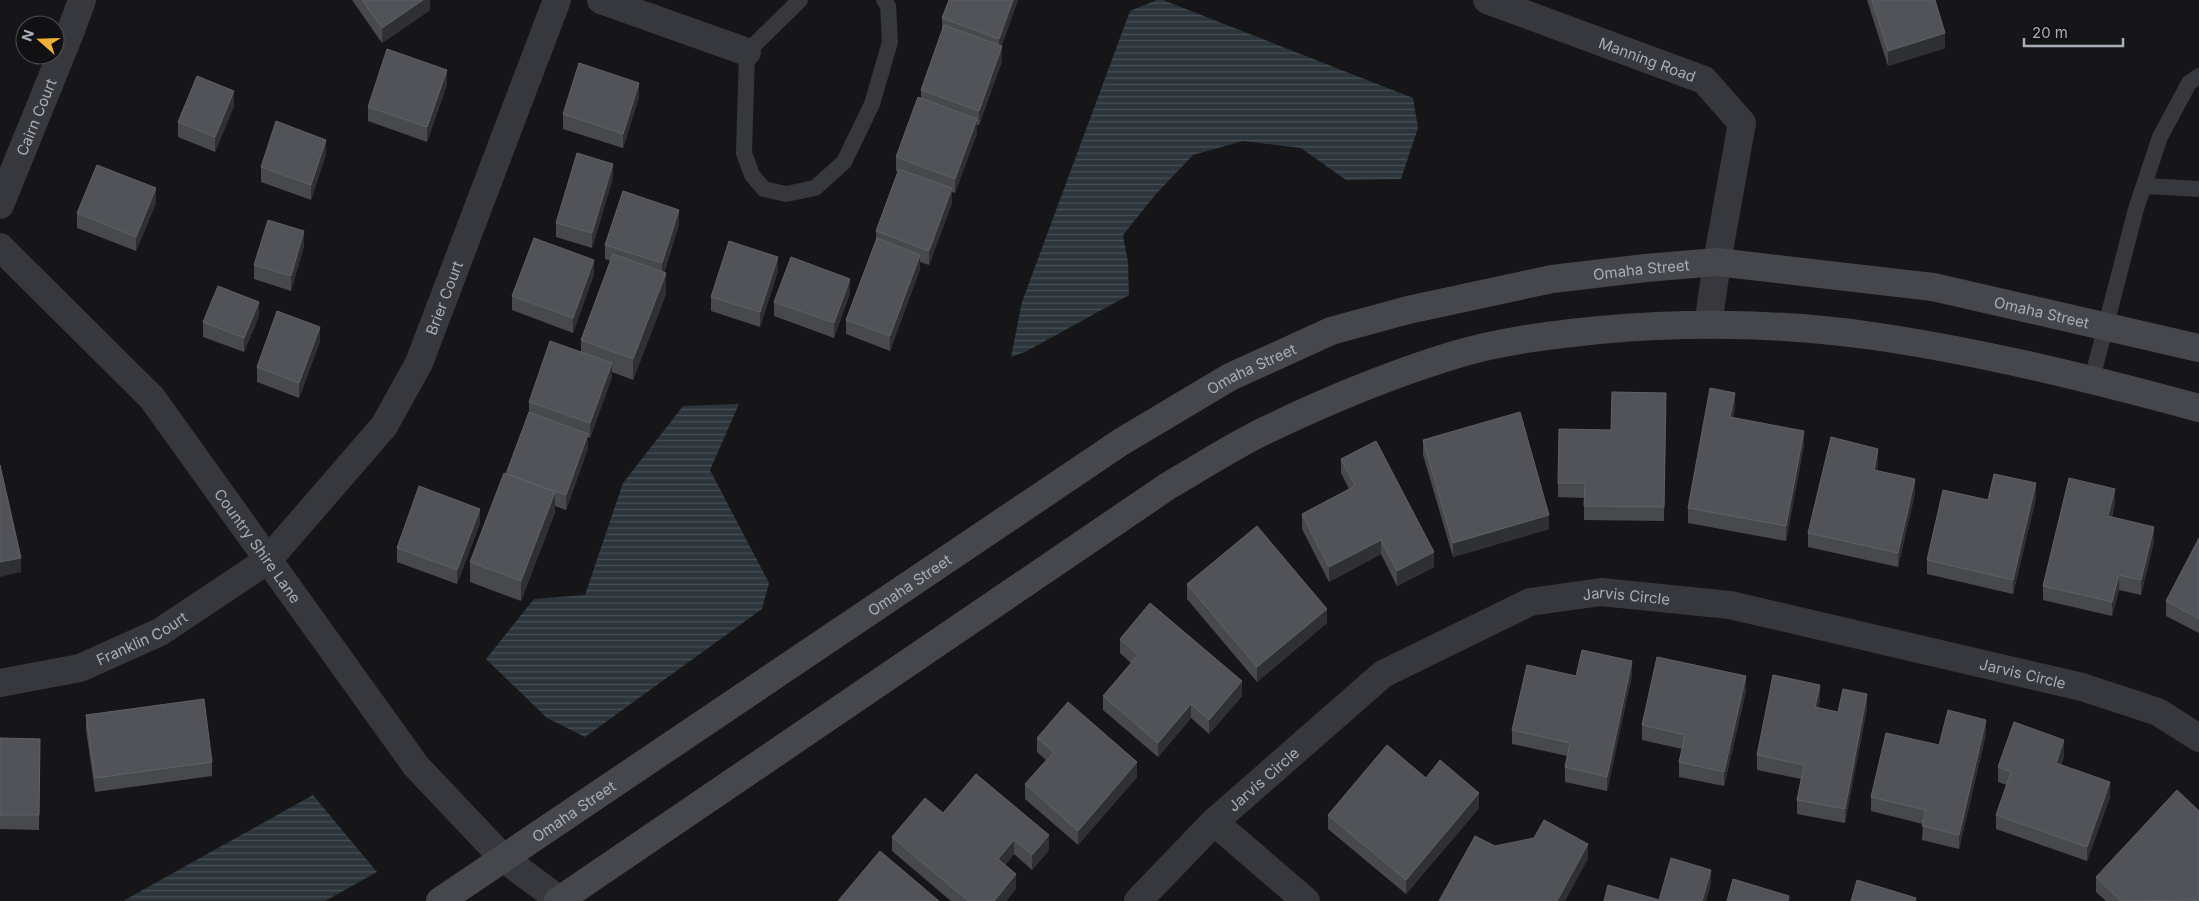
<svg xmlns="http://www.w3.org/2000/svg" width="2199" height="901" font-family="Inter,sans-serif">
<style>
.water{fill:url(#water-rules)}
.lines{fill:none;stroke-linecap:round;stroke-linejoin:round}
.lane{stroke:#37383d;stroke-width:16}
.street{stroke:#37383d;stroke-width:28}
.secondary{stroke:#45474d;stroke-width:28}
.wall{fill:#47494d}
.shaded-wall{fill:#2f3033}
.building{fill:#525359;stroke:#5f6168}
.labels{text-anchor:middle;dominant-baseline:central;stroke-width:5;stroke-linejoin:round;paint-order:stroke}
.street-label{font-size:15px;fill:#a8adb8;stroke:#111113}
</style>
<defs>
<pattern id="water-rules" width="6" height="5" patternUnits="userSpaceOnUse" patternTransform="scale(1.25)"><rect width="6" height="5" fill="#2c353c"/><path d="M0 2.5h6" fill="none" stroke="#485056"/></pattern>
</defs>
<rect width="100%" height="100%" fill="#161618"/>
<g class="water">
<polygon points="1157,0 1163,0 1413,98 1418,128 1401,179 1346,180 1301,148 1243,141 1193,155 1156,194 1123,235 1128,262 1129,295 1025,352 1011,357 1022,302 1130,11"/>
<polygon points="739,404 710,470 769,583 762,609 585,737 547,718 486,659 534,599 585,595 623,483 683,406"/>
<polygon points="313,795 377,872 325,901 123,901"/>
</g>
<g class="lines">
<g class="lane">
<polyline points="800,0 747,52 744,153 752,175 764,189 786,194 815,188 844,162 872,104 890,42 888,6 884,0"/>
<polyline points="2144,186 2199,189"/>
<polyline points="2092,379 2136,209 2160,137 2189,83 2199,76"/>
</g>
<g class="street">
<polyline points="601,0 747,52"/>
<path id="s1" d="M 1487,0 L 1704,80 L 1742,123 L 1717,262 L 1708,325"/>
<path id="s2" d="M 0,205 L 70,33 L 82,0"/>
<path id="s3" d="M 0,247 L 152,398 L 416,766 L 503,858 L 561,901"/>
<path id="s4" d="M 0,683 L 80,668 L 160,632 L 268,560 L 384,426 L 419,363 L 557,0"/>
<polyline points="1214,822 1306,901"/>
<path id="s5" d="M 1138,901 L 1214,822 L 1383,674 L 1530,602 L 1601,592 L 1730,605 L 2082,687 L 2158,712 L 2199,738"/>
</g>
<g class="secondary">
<path id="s6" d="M 440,901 L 1121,442 L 1230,377 L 1331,331 L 1408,310 L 1552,279 L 1646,268 L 1717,262 L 1933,287 L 2199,348"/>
<path d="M 558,901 L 1168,486 C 1199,468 1230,448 1262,432 C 1322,403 1386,376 1451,356 C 1498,341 1551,335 1599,330 C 1690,322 1783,323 1873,336 C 1983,352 2092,379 2199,408"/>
</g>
</g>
<g class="wall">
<polygon points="352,0 430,0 430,10 382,43"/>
<polygon points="949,0 1018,0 1001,46 1002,61 979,125 977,125 977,133 955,193 952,192 952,203 929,265 920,262 920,269 890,351 846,334 846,320 876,240 876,231 898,172 896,171 896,157 921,99 921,90 942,31 942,18"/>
<polygon points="1867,0 1935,0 1945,48 1888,66"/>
<polygon points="447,84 427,142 368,121 368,107"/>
<polygon points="639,97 623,148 563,129 563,114"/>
<polygon points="234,106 215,152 178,137 178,122"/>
<polygon points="326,154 311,200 261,182 261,167"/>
<polygon points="613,178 592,248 556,237 556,223"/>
<polygon points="156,203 136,251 77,228 77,213"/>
<polygon points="679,224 664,273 666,294 633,380 612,372 612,377 590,438 588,437 588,448 566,510 555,506 555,512 521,601 470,582 470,562 506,474 529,414 529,402 581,352 581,340 611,261 605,259 605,245"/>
<polygon points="304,246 291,291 254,279 254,265"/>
<polygon points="778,271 760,327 711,311 711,297"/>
<polygon points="594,274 573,333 512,310 512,296"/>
<polygon points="850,293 834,338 774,316 774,302"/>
<polygon points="259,316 244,352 203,337 203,322"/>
<polygon points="320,341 299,398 257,382 257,367"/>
<polygon points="1666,408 1664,521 1584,520 1584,498 1558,497 1558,483 1611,430"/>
<polygon points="1735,408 1733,417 1804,445 1786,541 1688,523 1688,508"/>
<polygon points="1423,440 1549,529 1453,557 1423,455"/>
<polygon points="1341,459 1434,567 1397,586 1381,554 1329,582 1302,529 1302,514 1349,489 1341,473"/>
<polygon points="1878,463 1877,470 1915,493 1898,567 1808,547 1808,533"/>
<polygon points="2036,498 2013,594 1927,574 1927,560"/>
<polygon points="2115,504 2112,517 2154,541 2141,595 2119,590 2112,616 2043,600 2043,586"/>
<polygon points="480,523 457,584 397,562 397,548"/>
<polygon points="2199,538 2199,633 2166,616 2166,601"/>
<polygon points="1187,584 1327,623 1257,682 1187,599"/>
<polygon points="1120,639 1242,696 1209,734 1191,718 1158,757 1103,710 1103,696 1131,663 1120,653"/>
<polygon points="1632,675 1607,791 1565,782 1565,767 1567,756 1512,744 1512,730 1576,676"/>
<polygon points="1746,691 1724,786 1679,777 1679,762 1682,749 1642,740 1642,725"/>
<polygon points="1820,699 1818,708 1838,712 1867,708 1845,823 1797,814 1797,800 1801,779 1757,770 1757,755"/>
<polygon points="86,715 212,762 212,776 95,792 86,730"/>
<polygon points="1986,734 1959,849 1922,840 1923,824 1871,811 1871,797 1939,745"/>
<polygon points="0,738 40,739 39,830 0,829"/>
<polygon points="1037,738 1137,777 1078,845 1025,799 1025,784 1046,760 1037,752"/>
<polygon points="2064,755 2061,765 2110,797 2087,861 1996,829 1996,815 2007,785 1998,782 1998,767"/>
<polygon points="1426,778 1479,808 1406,894 1328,829 1328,815"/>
<polygon points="943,813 1049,850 1032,870 1014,854 1005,865 1016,889 1006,901 951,901 892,851 892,837"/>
<polygon points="2096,877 2199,901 2106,901 2096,892"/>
</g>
<g class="shaded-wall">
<polygon points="423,0 430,0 430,10 382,43 382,28"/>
<polygon points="1013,0 1018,0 999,54 999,39"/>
<polygon points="1945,33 1945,48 1888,66 1888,51"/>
<polygon points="1002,46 1002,61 979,125 979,111"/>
<polygon points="447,70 447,84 427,142 427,127"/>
<polygon points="639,83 639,97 623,148 623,134"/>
<polygon points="234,91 234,106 215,152 215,137"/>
<polygon points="977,119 977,133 955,193 955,179"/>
<polygon points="326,140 326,154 311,200 311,185"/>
<polygon points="613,164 613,178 592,248 592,233"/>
<polygon points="156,188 156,203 136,251 136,237"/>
<polygon points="952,188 952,203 929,265 929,251"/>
<polygon points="679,210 679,224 662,278 662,263"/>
<polygon points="304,231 304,246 291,291 291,276"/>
<polygon points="920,255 920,269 890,351 890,336"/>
<polygon points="778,257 778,271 760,327 760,312"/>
<polygon points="594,260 594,274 573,333 573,318"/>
<polygon points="666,273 666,294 633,380 633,359"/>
<polygon points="850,279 850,293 834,338 834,323"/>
<polygon points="259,302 259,316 244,352 244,338"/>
<polygon points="320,327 320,341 299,398 299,383"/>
<polygon points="612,363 612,377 590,438 590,423"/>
<polygon points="1735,393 1735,408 1730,431 1730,417"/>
<polygon points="1804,431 1804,445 1786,541 1786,526"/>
<polygon points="588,434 588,448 566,510 566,495"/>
<polygon points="1878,449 1878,463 1874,484 1874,470"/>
<polygon points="1915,479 1915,493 1898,567 1898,553"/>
<polygon points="2036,483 2036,498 2013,594 2013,580"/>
<polygon points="2115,489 2115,504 2108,530 2108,516"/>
<polygon points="555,492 555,512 521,601 521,581"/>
<polygon points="480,509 480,523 457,584 457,570"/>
<polygon points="1549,515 1549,529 1453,557 1453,543"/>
<polygon points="2154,527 2154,541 2141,595 2141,580"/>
<polygon points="1381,540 1381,554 1329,582 1329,567"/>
<polygon points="1434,552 1434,567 1397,586 1397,571"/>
<polygon points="21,558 21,572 0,577 0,562"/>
<polygon points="2119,575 2119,590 2112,616 2112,602"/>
<polygon points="1327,609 1327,623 1257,682 1257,667"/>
<polygon points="1632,661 1632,675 1607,791 1607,777"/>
<polygon points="1746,676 1746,691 1724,786 1724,772"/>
<polygon points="1242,681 1242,696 1209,734 1209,720"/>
<polygon points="1820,685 1820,699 1815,722 1815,707"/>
<polygon points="1867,694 1867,708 1845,823 1845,809"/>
<polygon points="1191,704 1191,718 1158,757 1158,743"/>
<polygon points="1986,720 1986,734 1959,849 1959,835"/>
<polygon points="2064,740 2064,755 2056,778 2056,763"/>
<polygon points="1137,762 1137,777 1078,845 1078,831"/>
<polygon points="2110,782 2110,797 2087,861 2087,847"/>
<polygon points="1479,793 1479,808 1406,894 1406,880"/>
<polygon points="1049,835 1049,850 1032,870 1032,855"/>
<polygon points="1014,840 1014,854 998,874 998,859"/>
<polygon points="1588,844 1588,859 1565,901 1557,901"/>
<polygon points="1711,870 1711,884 1706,901 1702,901"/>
<polygon points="1016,874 1016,889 1006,901 994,901"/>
</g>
<g class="building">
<polygon points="362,0 423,0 382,28"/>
<polygon points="949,0 1013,0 999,39 942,18"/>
<polygon points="1872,0 1935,0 1945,33 1888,51"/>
<polygon points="944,25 1002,46 979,111 921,90"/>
<polygon points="387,49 447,70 427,127 368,107"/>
<polygon points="579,63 639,83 623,134 563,114"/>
<polygon points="197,76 234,91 215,137 178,122"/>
<polygon points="918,97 977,119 955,179 896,157"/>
<polygon points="276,121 326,140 311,185 261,167"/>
<polygon points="577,153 613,164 592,233 556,223"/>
<polygon points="97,165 156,188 136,237 77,213"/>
<polygon points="899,169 952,188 929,251 876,231"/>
<polygon points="623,191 679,210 662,263 605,245"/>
<polygon points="268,220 304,231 291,276 254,265"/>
<polygon points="534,238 594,260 573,318 512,296"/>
<polygon points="877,238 920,255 890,336 846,320"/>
<polygon points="729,241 778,257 760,312 711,297"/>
<polygon points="613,254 666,273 633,359 581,340"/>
<polygon points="791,257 850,279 834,323 774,302"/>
<polygon points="218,286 259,302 244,338 203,322"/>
<polygon points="277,311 320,327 299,383 257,367"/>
<polygon points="550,341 612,363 590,423 529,402"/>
<polygon points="1710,388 1735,393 1730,417 1804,431 1786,526 1688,508"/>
<polygon points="1612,392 1666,393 1664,507 1584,506 1585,483 1558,483 1559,429 1611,430"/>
<polygon points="529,412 588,434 566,495 506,474"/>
<polygon points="1520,412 1549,515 1453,543 1423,440"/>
<polygon points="1831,437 1878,449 1874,470 1915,479 1898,553 1808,533"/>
<polygon points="1376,441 1434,552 1397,571 1381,540 1329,567 1302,514 1355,486 1341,459"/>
<polygon points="0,465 21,558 0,562"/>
<polygon points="504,473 555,492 521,581 470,562"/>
<polygon points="1994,474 2036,483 2013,580 1927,560 1943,490 1988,500"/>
<polygon points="2069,478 2115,489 2108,516 2154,527 2141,580 2119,575 2112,602 2043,586"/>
<polygon points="419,486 480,509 457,570 397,548"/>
<polygon points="1257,526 1327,609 1257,667 1187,584"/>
<polygon points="2199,538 2199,619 2166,601"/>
<polygon points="1150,603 1242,681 1209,720 1191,704 1158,743 1103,696 1138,655 1120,639"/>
<polygon points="1582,650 1632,661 1607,777 1565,767 1570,743 1512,730 1527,665 1576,676"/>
<polygon points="1657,657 1746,676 1724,772 1679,762 1685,735 1642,725"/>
<polygon points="1773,675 1820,685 1815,707 1838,712 1843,689 1867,694 1845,809 1797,800 1804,765 1757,755"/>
<polygon points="204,699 212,762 95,778 86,715"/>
<polygon points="1068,702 1137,762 1078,831 1025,784 1054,752 1037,738"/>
<polygon points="1948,710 1986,720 1959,835 1922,826 1926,810 1871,797 1886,733 1939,745"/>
<polygon points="2014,722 2064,740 2056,763 2110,782 2087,847 1996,815 2011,772 1998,767"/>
<polygon points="0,738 40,739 39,815 0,815"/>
<polygon points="1387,745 1426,778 1440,760 1479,793 1406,880 1328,815"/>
<polygon points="976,774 1049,835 1032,855 1014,840 998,859 1016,874 994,901 968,901 892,837 925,798 943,813"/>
<polygon points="2177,790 2199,811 2199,901 2191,900 2121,901 2096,877"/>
<polygon points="1544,820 1588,844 1557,901 1439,901 1475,836 1495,846 1534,838"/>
<polygon points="880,851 939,901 838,901"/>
<polygon points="1671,858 1711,870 1702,901 1604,901 1608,885 1659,900"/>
<polygon points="1733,879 1789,896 1788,901 1727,901"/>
<polygon points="1857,880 1916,898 1915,901 1851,901"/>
</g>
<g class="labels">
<g class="street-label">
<text stroke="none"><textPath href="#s1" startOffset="171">Manning Road</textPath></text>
<text stroke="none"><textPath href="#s2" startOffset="95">Cairn Court</textPath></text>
<text stroke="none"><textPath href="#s6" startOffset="1376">Omaha Street</textPath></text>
<text stroke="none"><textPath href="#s4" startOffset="618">Brier Court</textPath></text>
<text stroke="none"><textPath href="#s6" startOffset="1781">Omaha Street</textPath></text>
<text stroke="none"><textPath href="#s6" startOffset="971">Omaha Street</textPath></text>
<text stroke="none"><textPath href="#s3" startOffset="396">Country Shire Lane</textPath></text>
<text stroke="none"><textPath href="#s6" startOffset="566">Omaha Street</textPath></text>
<text stroke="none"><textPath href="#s5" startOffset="595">Jarvis Circle</textPath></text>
<text stroke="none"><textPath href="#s4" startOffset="150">Franklin Court</textPath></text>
<text stroke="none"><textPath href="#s5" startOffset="1000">Jarvis Circle</textPath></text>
<text stroke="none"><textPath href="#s5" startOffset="175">Jarvis Circle</textPath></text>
<text stroke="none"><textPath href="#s6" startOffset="161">Omaha Street</textPath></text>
</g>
</g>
<g transform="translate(40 40) rotate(290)"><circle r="24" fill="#111113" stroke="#4d4f55"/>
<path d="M0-4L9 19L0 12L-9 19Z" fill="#f2b134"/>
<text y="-8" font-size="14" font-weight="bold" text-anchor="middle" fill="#a8adb8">N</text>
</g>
<path d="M2024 38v8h99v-8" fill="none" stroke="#a8adb8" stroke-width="2.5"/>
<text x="2032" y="38" font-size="15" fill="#a8adb8" stroke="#111113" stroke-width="4" paint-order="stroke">20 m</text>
</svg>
